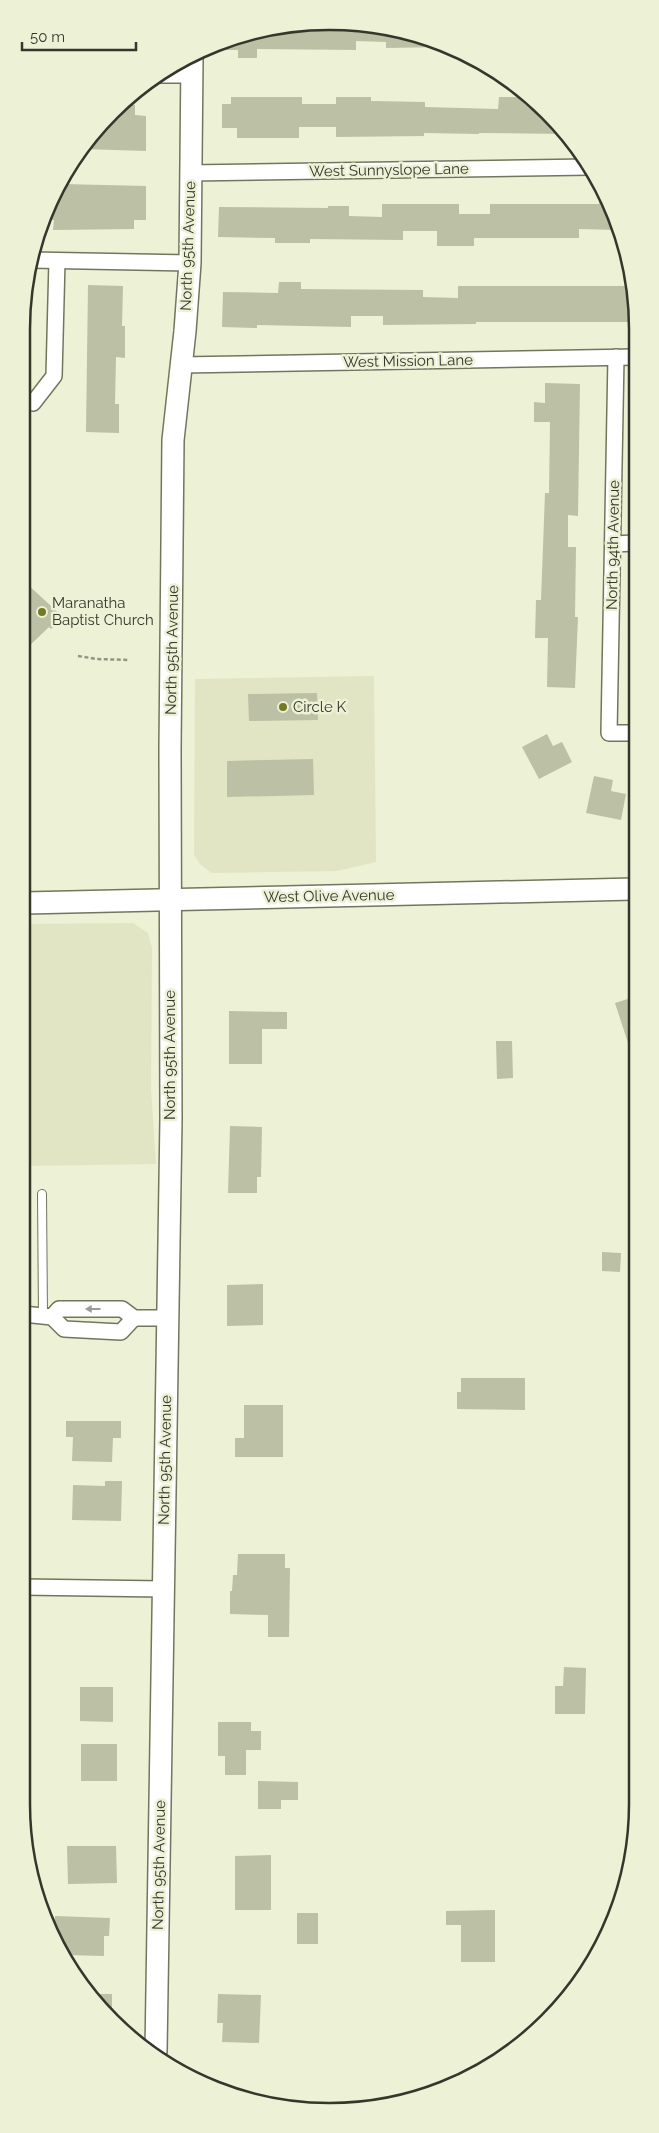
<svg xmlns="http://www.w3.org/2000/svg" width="659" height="2133" font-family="Raleway,sans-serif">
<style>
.built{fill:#e1e5c3}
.building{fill:#bcc0a5}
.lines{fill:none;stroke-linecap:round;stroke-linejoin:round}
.lane-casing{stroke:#73765e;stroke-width:10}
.street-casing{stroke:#73765e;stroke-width:18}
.secondary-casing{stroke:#73765e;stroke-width:24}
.path{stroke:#929582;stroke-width:2.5;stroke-dasharray:4 2.5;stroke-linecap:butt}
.lane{stroke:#fff;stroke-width:8}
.street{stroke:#fff;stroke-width:15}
.secondary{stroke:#fff;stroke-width:21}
.oneway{fill:#9a9b96}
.poi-dot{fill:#737a23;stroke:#edf1d6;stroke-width:2}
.labels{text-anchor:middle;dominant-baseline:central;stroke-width:5;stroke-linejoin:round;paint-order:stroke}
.street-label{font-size:15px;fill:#35372c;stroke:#edf1d6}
.poi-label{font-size:15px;fill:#35372c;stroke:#edf1d6;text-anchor:start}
.rim{fill:none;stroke:#35372c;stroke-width:2.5}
</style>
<rect width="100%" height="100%" fill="#edf1d6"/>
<g class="built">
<polygon points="374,676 376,862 337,871 212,873 200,864 194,855 195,679"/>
<polygon points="133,923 148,933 152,948 151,1090 156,1164 24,1166 25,924"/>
</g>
<g class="building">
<polygon points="270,27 390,27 442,47 386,48 386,42 356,41 356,50 257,49 257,58 238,58 238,50 215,50"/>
<polygon points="231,97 302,97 302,104 336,104 336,97 371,97 371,101 425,102 425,107 498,109 499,97 526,97 561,126 566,134 479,133 479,134 424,133 424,136 336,137 336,127 299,127 299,138 237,138 237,128 222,128 222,104 231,104"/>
<polygon points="127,104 135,105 135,115 146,116 146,151 82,149"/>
<polygon points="599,183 606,193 617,230 579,229 579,238 474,238 474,246 437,246 437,231 403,231 403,240 310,239 310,243 275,243 275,238 218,237 219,207 328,208 328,206 349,206 349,216 382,217 382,204 459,204 459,214 490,214 490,204 599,204"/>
<polygon points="62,184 146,186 146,220 134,220 134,229 53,230 54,220 48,220"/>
<polygon points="279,282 301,282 301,289 423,290 423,297 458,298 458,286 634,286 635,322 476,322 476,324 383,325 383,316 351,316 351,327 257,325 257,328 222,327 223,292 278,293"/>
<polygon points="88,285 123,286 122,326 125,326 125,358 116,357 115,404 119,404 119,433 86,432"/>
<polygon points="545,383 580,384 578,516 568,515 568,547 576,547 575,617 578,617 575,688 547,687 548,638 535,638 536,600 541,600 545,493 549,493 550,422 534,422 534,402 545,403"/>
<polygon points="26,583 63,617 51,629 49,627 26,649"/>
<polygon points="317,693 318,720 249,721 248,694"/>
<polygon points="547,734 553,746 562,742 572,762 539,779 522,747"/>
<polygon points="313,759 314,795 227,797 227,761"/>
<polygon points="594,776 613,780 611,791 626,794 621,820 586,813"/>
<polygon points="634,997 633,1051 631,1052 615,1003"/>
<polygon points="229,1011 287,1012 287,1029 262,1029 262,1064 229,1064"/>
<polygon points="496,1041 512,1041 513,1078 497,1079"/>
<polygon points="230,1126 262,1127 261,1177 257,1177 257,1193 228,1193"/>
<polygon points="602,1252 621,1253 620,1272 602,1271"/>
<polygon points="263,1284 263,1325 227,1326 227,1285"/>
<polygon points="461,1378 525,1378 525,1410 457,1409 457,1392 461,1392"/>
<polygon points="244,1405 283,1405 283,1457 235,1457 235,1438 244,1438"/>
<polygon points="66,1421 121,1421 121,1438 113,1438 112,1462 72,1461 73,1437 66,1437"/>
<polygon points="105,1481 122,1481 121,1521 72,1520 73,1485 105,1486"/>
<polygon points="238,1554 285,1554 285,1568 290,1568 289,1637 268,1637 268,1615 230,1614 230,1591 232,1591 233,1575 237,1575"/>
<polygon points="564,1667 586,1668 585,1714 555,1714 555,1686 563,1686"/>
<polygon points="80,1687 113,1687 113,1722 80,1721"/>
<polygon points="218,1722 251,1722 251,1731 261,1731 261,1750 246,1750 246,1775 225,1775 225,1756 218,1756"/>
<rect x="81" y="1744" width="36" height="37"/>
<polygon points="258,1781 298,1782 298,1800 281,1800 281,1809 258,1809"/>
<polygon points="67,1846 116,1846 117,1883 68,1884"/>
<polygon points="271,1855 271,1910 235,1910 235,1856"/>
<polygon points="495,1910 495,1962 461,1962 461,1925 446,1925 446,1911"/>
<rect x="297" y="1913" width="21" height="31"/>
<polygon points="55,1916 110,1918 109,1936 104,1936 104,1956 65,1955 55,1937"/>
<polygon points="90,1994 112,1994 112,2017 98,2007"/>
<polygon points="218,1994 261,1995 259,2043 222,2042 223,2023 217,2023"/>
</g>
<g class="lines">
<g class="lane-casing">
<polyline id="lane" points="42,1194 43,1317"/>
</g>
<g class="street-casing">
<g id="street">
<polyline points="156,75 192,75"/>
<polyline points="190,173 589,167"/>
<polyline points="31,260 190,263"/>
<polyline points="616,357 609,733 634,733"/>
<polyline points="180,365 635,357"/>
<polyline points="33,403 54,376 57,261"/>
<polyline points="613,544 635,543"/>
<polyline points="23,1314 52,1317 64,1329 121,1332 134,1318"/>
<polyline points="52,1317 59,1309 122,1309 134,1318 168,1318"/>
<polyline points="22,1587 163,1589"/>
</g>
</g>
<g class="secondary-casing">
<g id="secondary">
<polyline points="25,903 634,889"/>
<polyline points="156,2051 171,1119 170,749 173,440 185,331 190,263 192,59"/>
</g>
</g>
<polyline class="path" points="78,656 97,659 129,660"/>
<use href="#lane" class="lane"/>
<use href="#street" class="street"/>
<use href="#secondary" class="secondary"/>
</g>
<defs><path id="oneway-solid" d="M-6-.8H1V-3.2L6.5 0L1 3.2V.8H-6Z" transform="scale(1.25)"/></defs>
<use class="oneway" href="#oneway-solid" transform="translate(93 1309) rotate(-180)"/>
<g class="poi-dot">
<circle cx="42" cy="612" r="5"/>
<circle cx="283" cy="707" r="5"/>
</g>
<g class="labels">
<g class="street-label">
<text transform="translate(389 170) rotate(-1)">West Sunnyslope Lane</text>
<text transform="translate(188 246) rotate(-88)">North 95th Avenue</text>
<text transform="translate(408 361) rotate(-1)">West Mission Lane</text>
<text transform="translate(613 545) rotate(-89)">North 94th Avenue</text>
<text transform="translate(172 650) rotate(-89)">North 95th Avenue</text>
<text transform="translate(329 896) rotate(-1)">West Olive Avenue</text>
<text transform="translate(170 1055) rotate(-90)">North 95th Avenue</text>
<text transform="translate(165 1460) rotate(-89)">North 95th Avenue</text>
<text transform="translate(159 1865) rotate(-89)">North 95th Avenue</text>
</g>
<g class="poi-label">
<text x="52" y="603">Maranatha<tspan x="52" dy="17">Baptist Church</tspan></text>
<text x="293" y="707">Circle K</text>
</g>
</g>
<path d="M0 0H659V2133H0ZM329 30H330A299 299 0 0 1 629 329V1804A299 299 0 0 1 330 2103H329A299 299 0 0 1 30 1804V329A299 299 0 0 1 329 30Z" fill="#edf1d6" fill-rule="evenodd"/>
<path class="rim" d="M329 30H330A299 299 0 0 1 629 329V1804A299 299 0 0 1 330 2103H329A299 299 0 0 1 30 1804V329A299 299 0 0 1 329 30Z"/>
<path d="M22 42v8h114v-8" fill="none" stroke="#35372c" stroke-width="2.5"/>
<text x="30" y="42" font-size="15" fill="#35372c" stroke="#edf1d6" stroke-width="4" paint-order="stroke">50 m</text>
</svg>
